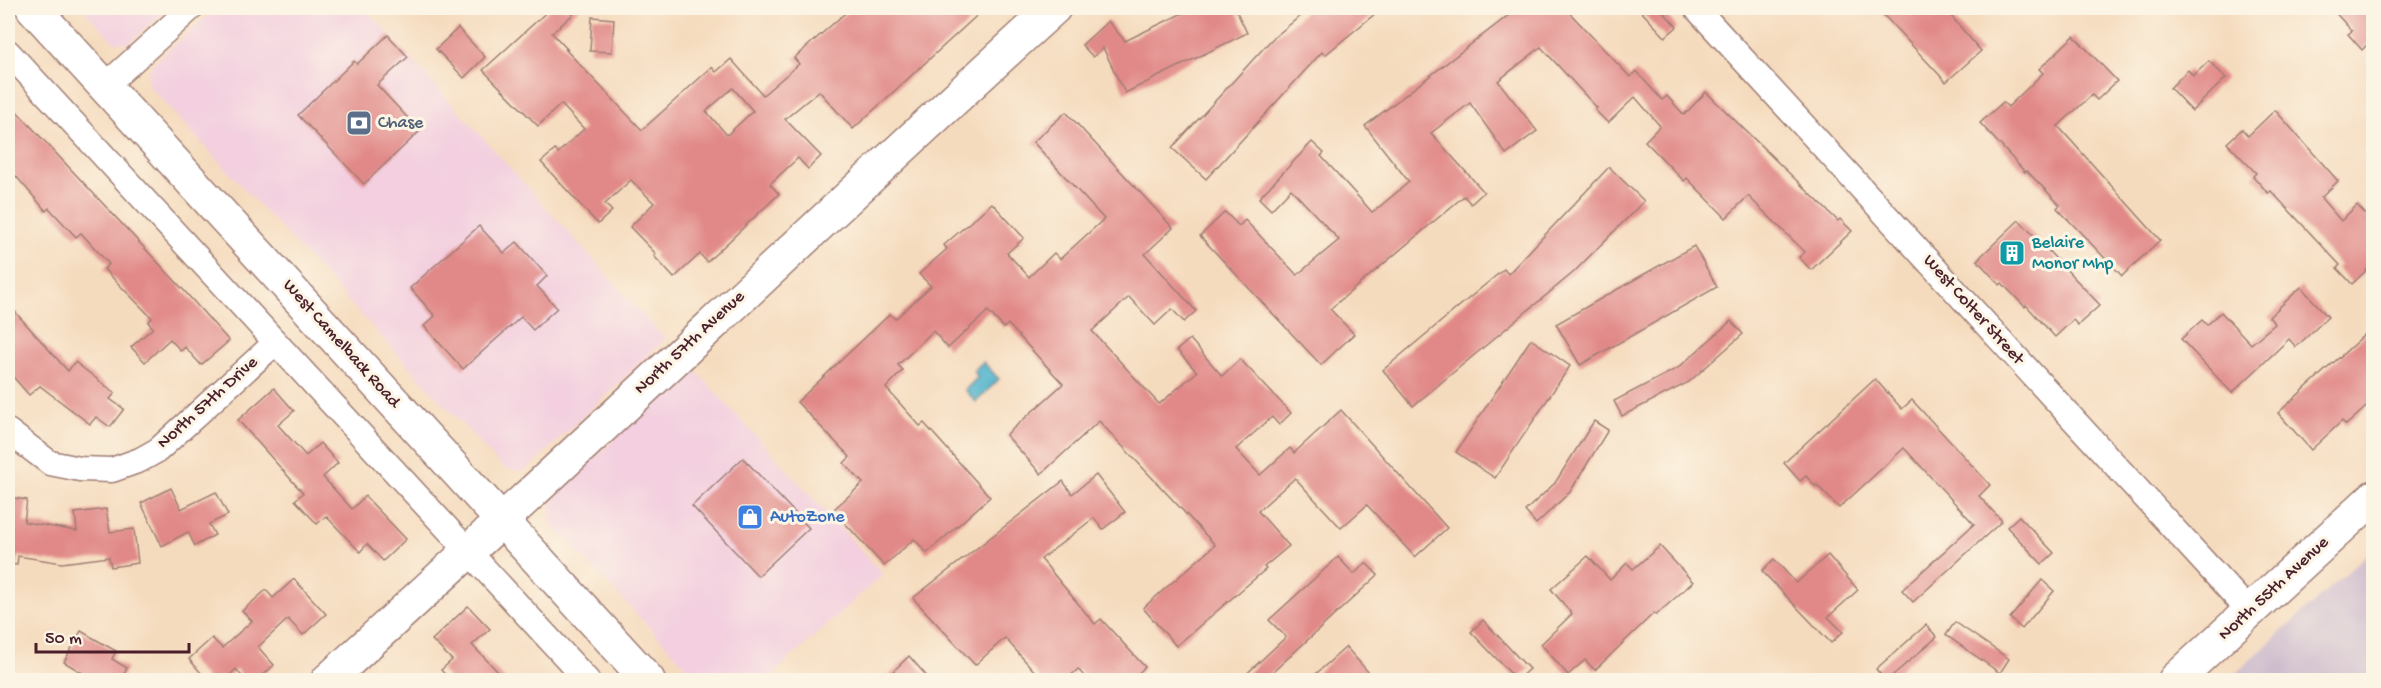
<svg xmlns="http://www.w3.org/2000/svg" width="2381" height="688" font-family="'Gochi Hand',sans-serif">
<style>
.built{fill:#f3cfdf}
.industrial{fill:#cfbdce}
.water{fill:#4db3cc;stroke:#4c697c;stroke-width:1.5}
.building{fill:#e18988;fill-rule:evenodd}
.lines{fill:none;stroke-linecap:round;stroke-linejoin:round}
.street-casing{stroke:#a07d74;stroke-width:27}
.secondary-casing{stroke:#a07d74;stroke-width:36}
.primary-casing{stroke:#a07d74;stroke-width:36}
.street{stroke:#fff;stroke-width:24}
.secondary{stroke:#fff;stroke-width:33}
.primary{stroke:#fff;stroke-width:33}
.labels{text-anchor:middle;dominant-baseline:central;stroke-width:6;stroke-linejoin:round;paint-order:stroke}
.service-label{font-size:18px;fill:#4e5e75;stroke:#fcf5e5;text-anchor:start}
.culture-label{font-size:18px;fill:#0d838f;stroke:#fcf5e5;text-anchor:start}
.street-label{font-size:18px;fill:#4a1f2b;stroke:#fcf5e5}
.shop-label{font-size:18px;fill:#366cbe;stroke:#fcf5e5;text-anchor:start}
</style>
<rect width="100%" height="100%" fill="#fcf5e5"/>
<filter id="ink" filterUnits="userSpaceOnUse"><feTurbulence type="fractalNoise" baseFrequency=".0167" numOctaves="2"/><feDisplacementMap in="SourceGraphic" scale="12" xChannelSelector="R" yChannelSelector="G"/><feConvolveMatrix kernelMatrix="1 2 1 2 8 2 1 2 1" color-interpolation-filters="sRGB"/></filter>
<filter id="wash" filterUnits="userSpaceOnUse"><feTurbulence type="fractalNoise" baseFrequency=".008" numOctaves="4" result="noise"/><feDisplacementMap in="SourceGraphic" scale="24" xChannelSelector="R" yChannelSelector="G"/><feGaussianBlur stdDeviation="1.35" result="paint"/><feColorMatrix in="noise" values="0 0 0 0 0 0 0 0 0 0 0 0 0 0 0 0 0 1.4 0 .05"/><feComposite in="paint" operator="in"/></filter>
<g filter="url(#wash)">
<rect width="100%" height="100%" fill="#f5dbbe"/>
<g class="built">
<polygon points="82,8 168,8 129,43 114,42"/>
<polygon points="216,8 365,8 665,339 533,464 522,472 503,468 149,86 148,72 155,62"/>
<polygon points="692,367 883,574 766,680 699,680 553,526 550,517 551,505 559,491"/>
</g>
<polygon class="industrial" points="2373,549 2373,680 2228,680"/>
<polygon class="water" points="983,362 999,379 976,402 965,390 978,377 973,371"/>
<g id="blocks">
<g class="building">
<path d="M 551,8 L 580,8 L 552,33 L 568,50 L 565,49 L 642,130 L 712,67 L 716,72 L 731,59 L 763,95 L 799,64 L 794,58 L 851,8 L 985,8 L 853,129 L 819,91 L 785,119 L 821,156 L 808,169 L 798,158 L 770,184 L 779,194 L 707,262 L 700,254 L 674,278 L 654,256 L 656,254 L 630,227 L 654,203 L 631,180 L 605,204 L 612,211 L 598,224 L 541,162 L 555,150 L 558,153 L 584,129 L 561,104 L 538,126 L 483,70 ZM 733,88 L 753,111 L 727,135 L 706,111 Z"/>
<polygon points="1193,8 1235,8 1247,33 1125,93 1103,48 1093,57 1082,45 1108,21 1125,41"/>
<polygon points="1310,8 1382,8 1325,55 1322,52 1206,179 1172,148 1271,40"/>
<polygon points="1518,8 1565,8 1630,77 1636,71 1662,100 1667,96 1684,115 1706,92 1838,221 1840,219 1852,231 1811,270 1799,257 1805,252 1748,196 1726,218 1687,178 1684,181 1645,141 1660,126 1635,97 1608,123 1595,110 1597,108 1541,47 1498,81 1537,131 1506,154 1470,103 1431,133 1484,192 1471,204 1464,196 1330,309 1354,334 1321,365 1200,236 1225,212 1239,226 1245,220 1297,275 1339,240 1291,189 1271,210 1259,198 1312,142 1324,153 1321,156 1372,212 1378,208 1409,182 1365,126"/>
<polygon points="1638,8 1660,8 1677,27 1665,37"/>
<polygon points="1877,8 1960,8 1951,16 1981,51 1946,82"/>
<polygon points="2331,8 2366,8 2373,20 2373,39 2362,50 2348,34 2352,31"/>
<polygon points="592,17 614,19 612,52 590,51"/>
<polygon points="458,28 485,57 464,78 436,49"/>
<polygon points="388,35 408,57 377,85 420,131 364,184 298,115 354,61 357,64"/>
<polygon points="2074,36 2117,81 2097,100 2092,95 2058,126 2160,240 2122,276 2057,208 2060,205 2027,171 2025,172 1980,123 2003,102 2008,107 2043,73 2039,69"/>
<polygon points="2209,61 2226,78 2192,111 2170,88 2188,70 2193,76"/>
<polygon points="8,102 179,285 229,341 201,365 185,347 181,351 170,339 145,362 131,347 153,328 148,322 152,318 104,269 109,264 81,233 76,237 49,208 46,211 8,167"/>
<polygon points="2275,110 2338,181 2321,198 2341,221 2357,205 2373,222 2373,264 2352,284 2337,268 2340,265 2271,191 2268,193 2253,176 2256,173 2227,143 2242,129 2248,136"/>
<polygon points="1066,112 1173,228 1145,254 1196,311 1184,322 1172,309 1155,325 1129,297 1092,331 1159,404 1197,372 1177,350 1190,339 1222,376 1240,359 1291,413 1279,425 1272,417 1236,449 1260,475 1290,448 1294,453 1341,410 1447,528 1415,557 1367,505 1341,528 1295,478 1258,511 1289,546 1264,567 1266,569 1176,646 1143,608 1215,545 1099,421 1041,474 1006,435 1063,384 1008,324 1004,328 988,311 948,348 933,331 898,365 903,370 886,388 920,426 924,423 990,497 927,553 914,539 884,566 833,510 863,483 844,463 850,457 797,402 890,314 895,319 931,286 919,274 947,249 944,245 992,203 1024,238 1007,253 1029,277 1054,253 1060,259 1104,219 1033,142"/>
<polygon points="1609,167 1644,201 1574,272 1413,406 1383,370 1504,269 1508,274"/>
<polygon points="2019,220 2100,305 2078,325 2073,320 2055,337 2026,305 2025,307 2002,283 2000,285 1977,260"/>
<polygon points="479,226 504,253 517,242 547,276 537,286 557,308 533,330 521,317 463,369 424,326 435,316 410,288"/>
<polygon points="1694,246 1717,287 1580,365 1556,324"/>
<polygon points="2301,287 2328,317 2296,347 2289,339 2232,393 2181,339 2202,320 2207,325 2221,312 2251,344 2275,324 2269,317"/>
<polygon points="8,304 68,371 75,362 115,393 110,399 124,409 110,427 96,417 90,424 40,386 29,395 8,371"/>
<polygon points="1731,321 1743,334 1689,382 1622,416 1614,401 1678,368"/>
<polygon points="2373,327 2373,401 2346,425 2342,421 2311,450 2278,413"/>
<polygon points="1531,339 1570,366 1495,478 1456,452"/>
<polygon points="1875,379 1902,409 1912,400 1990,485 1979,496 2002,521 1913,602 1902,590 1974,524 1904,448 1839,508 1817,485 1815,486 1806,476 1800,481 1784,463"/>
<polygon points="274,388 294,411 278,425 306,456 320,443 338,463 323,477 352,509 365,496 406,539 383,561 367,544 360,552 326,516 317,524 295,500 303,493 238,420"/>
<polygon points="1594,421 1608,430 1570,492 1536,524 1525,511 1555,483"/>
<polygon points="743,458 809,528 758,576 692,506"/>
<polygon points="1096,475 1125,512 1103,529 1094,518 1041,559 1095,624 1101,619 1145,667 1130,681 1088,681 1078,669 1065,681 1043,681 1005,638 975,665 913,598 1063,481 1072,494"/>
<polygon points="171,488 181,509 216,492 228,515 209,524 215,535 195,546 188,532 162,546 141,503"/>
<polygon points="8,497 27,500 24,522 77,531 75,513 106,509 110,532 134,529 138,563 111,567 109,557 62,563 18,556 17,565 8,564"/>
<polygon points="2019,516 2054,553 2042,564 2007,527"/>
<polygon points="1660,546 1693,582 1656,615 1654,613 1595,670 1585,660 1568,675 1541,644 1572,614 1551,589 1588,556 1610,580 1627,563 1633,569"/>
<polygon points="1828,555 1858,590 1828,617 1843,632 1831,643 1762,571 1774,559 1796,583"/>
<polygon points="1338,557 1354,574 1366,563 1378,575 1263,681 1239,681 1286,637 1269,620"/>
<polygon points="294,579 326,614 303,635 288,619 258,647 274,665 257,681 246,681 236,669 224,681 208,681 189,659 212,638 222,648 252,621 242,611 266,590 273,598"/>
<polygon points="2042,580 2054,591 2022,629 2010,618"/>
<polygon points="468,606 490,629 472,645 507,681 451,681 441,670 452,660 432,640"/>
<polygon points="1483,620 1529,669 1517,680 1471,632"/>
<polygon points="1955,622 2009,659 2000,673 1946,635"/>
<polygon points="1926,625 1937,637 1886,681 1876,669"/>
<polygon points="81,631 116,651 112,659 127,668 120,681 96,681 64,662"/>
<polygon points="1346,647 1376,681 1308,681"/>
<polygon points="909,656 931,681 883,681"/>
</g>
</g>
</g>
<g filter="url(#ink)">
<use href="#blocks" fill-opacity="0" stroke="#a07d74" stroke-width="1.5"/>
<g class="lines">
<g class="street-casing">
<g id="street">
<polyline points="1696,8 2250,612"/>
<polyline points="8,52 587,680"/>
<polyline points="105,86 191,8"/>
<polyline points="8,431 50,463 80,469 112,470 140,460 158,450 275,343"/>
</g>
</g>
<g class="secondary-casing">
<g id="secondary">
<path d="M 328,680 C 572,459 810,230 1054,8"/>
<polyline points="2175,680 2374,497"/>
</g>
</g>
<g class="primary-casing">
<polyline id="primary" points="33,8 648,680"/>
</g>
<use href="#street" class="street"/>
<use href="#secondary" class="secondary"/>
<use href="#primary" class="primary"/>
</g>
</g>
<defs>
<g id="bank-square" transform="scale(1.35)"><rect x="-9" y="-9" width="18" height="18" rx="4" fill="#5c6f8a" stroke="#fcf5e5"/><path d="M-6-4H6V4H-6ZM0-2.3a2.3 2.3 0 1 0 0 4.6a2.3 2.3 0 1 0 0-4.6Z" fill="#fff"/></g>
<g id="building-square" transform="scale(1.35)"><rect x="-9" y="-9" width="18" height="18" rx="4" fill="#0f9aa8" stroke="#fcf5e5"/><path d="M-4-6H4V6H1V3H-1V6H-4ZM-2.5-4.3h1.7v1.8h-1.7ZM.8-4.3h1.7v1.8H.8ZM-2.5-1h1.7V.8h-1.7ZM.8-1h1.7V.8H.8Z" fill="#fff"/></g>
<g id="shop-square" transform="scale(1.35)"><rect x="-9" y="-9" width="18" height="18" rx="4" fill="#3f7fe0" stroke="#fcf5e5"/><path d="M-5-2.5h2.3a2.7 3.5 0 0 1 5.4 0H5L5.5 6h-11ZM-1.5-2.5h3a1.5 2.3 0 0 0-3 0Z" fill="#fff"/></g>
</defs>
<g fill-rule="evenodd">
<use href="#bank-square" x="359" y="123"/>
<use href="#building-square" x="2012" y="253"/>
<use href="#shop-square" x="750" y="517"/>
</g>
<g class="labels">
<g class="service-label">
<text x="378" y="123">Chase</text>
</g>
<g class="culture-label">
<text x="2032" y="243">Belaire<tspan x="2032" dy="21">Monor Mhp</tspan></text>
</g>
<g class="street-label">
<text transform="translate(1973 310) rotate(48)">West Colter Street</text>
<text transform="translate(690 343) rotate(-43)">North 57th Avenue</text>
<text transform="translate(341 344) rotate(48)">West Camelback Road</text>
<text transform="translate(208 403) rotate(-42)">North 57th Drive</text>
<text transform="translate(2274 589) rotate(-43)">North 55th Avenue</text>
</g>
<g class="shop-label">
<text x="770" y="517">AutoZone</text>
</g>
</g>
<rect width="2381" height="688" fill="none" stroke="#fcf5e5" stroke-width="30"/>
<path d="M36 643v9h153v-9" fill="none" stroke="#4a1f2b" stroke-width="3"/>
<text x="45" y="643" font-size="18" fill="#4a1f2b" stroke="#fcf5e5" stroke-width="4.5" paint-order="stroke">50 m</text>
</svg>
